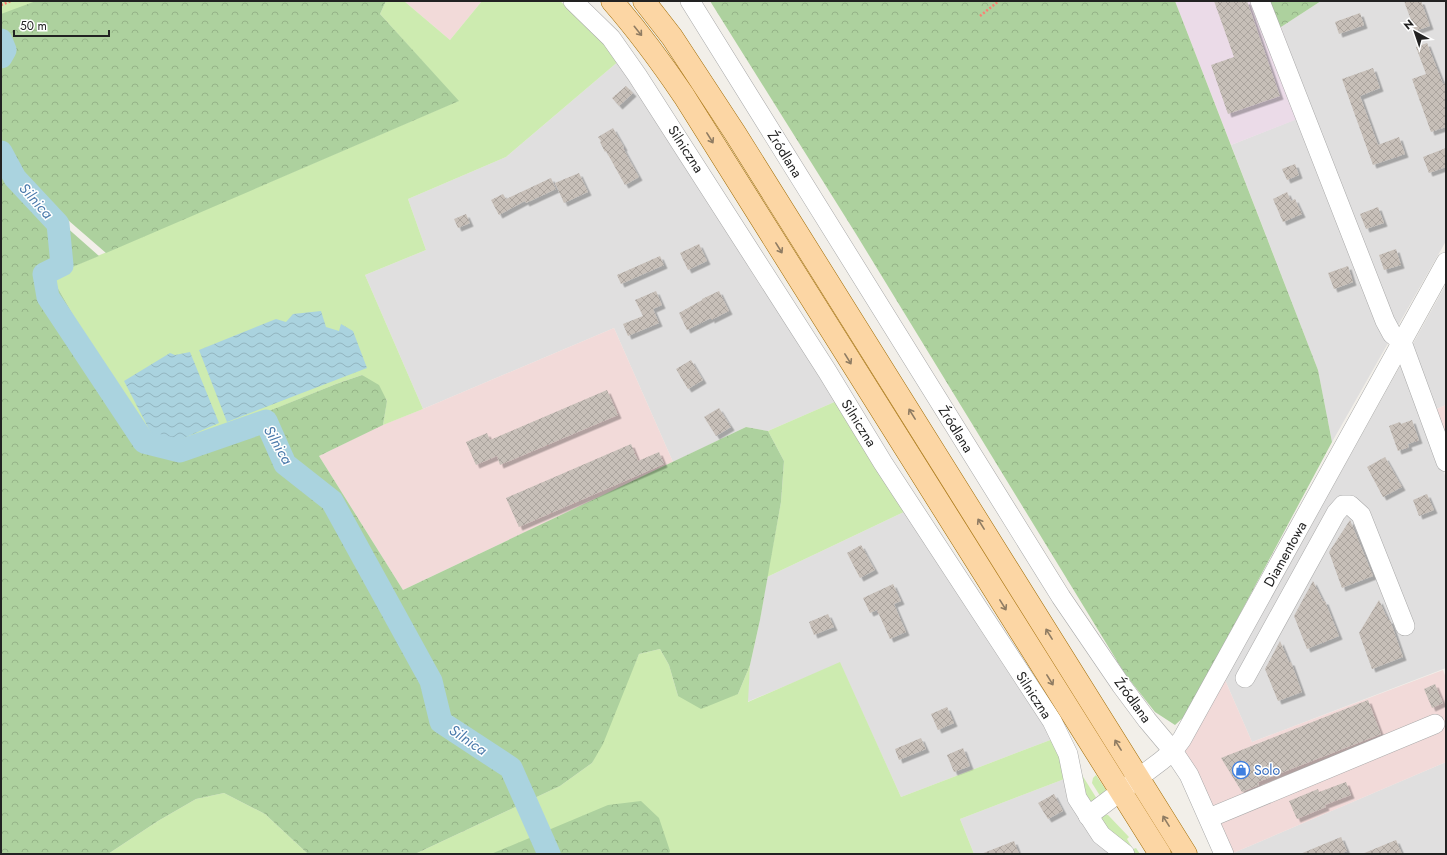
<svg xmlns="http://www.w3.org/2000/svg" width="1447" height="855" font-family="Jost,sans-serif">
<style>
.residential{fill:#e0dfdf}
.commercial{fill:#f2dad9}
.industrial{fill:#ebdbe8}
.grass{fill:#cdebb0}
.forest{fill:url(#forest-crowns)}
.water{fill:url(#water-waves)}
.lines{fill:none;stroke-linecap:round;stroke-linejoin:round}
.river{stroke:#aad3df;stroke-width:23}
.building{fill:url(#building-cross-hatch);filter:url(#shadow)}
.minor-casing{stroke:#a9a9a9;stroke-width:20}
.major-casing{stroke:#a06b00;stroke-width:23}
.path{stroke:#fa8072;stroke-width:2.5;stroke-dasharray:2 2;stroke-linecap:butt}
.minor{stroke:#fff;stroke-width:19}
.major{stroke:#fcd6a4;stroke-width:22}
.oneway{stroke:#8f7c63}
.labels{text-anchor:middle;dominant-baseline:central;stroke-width:3;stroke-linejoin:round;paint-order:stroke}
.street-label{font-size:14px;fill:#222;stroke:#fff}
.shop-label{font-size:14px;fill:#366cbe;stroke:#fff;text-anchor:start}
.water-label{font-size:15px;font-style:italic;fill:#4a7aab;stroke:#fff}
</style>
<defs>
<pattern id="forest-crowns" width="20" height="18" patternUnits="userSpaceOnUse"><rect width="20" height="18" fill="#add19e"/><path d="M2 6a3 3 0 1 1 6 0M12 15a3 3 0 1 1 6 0" fill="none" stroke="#95b388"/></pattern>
<pattern id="water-waves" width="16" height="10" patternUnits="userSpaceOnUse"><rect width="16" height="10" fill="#aad3df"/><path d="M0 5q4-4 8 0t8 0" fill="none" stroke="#92b5bf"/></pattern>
<pattern id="building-cross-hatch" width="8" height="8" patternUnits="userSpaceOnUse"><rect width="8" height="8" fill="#c7bfb8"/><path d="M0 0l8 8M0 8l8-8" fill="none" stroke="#aba49e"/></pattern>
<filter id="shadow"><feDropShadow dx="3.5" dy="3.5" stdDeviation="0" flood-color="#0004"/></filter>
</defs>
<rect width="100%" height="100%" fill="#f2efe9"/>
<g class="residential">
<polygon points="1321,1 1446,1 1446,241 1332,442 1318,370 1231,145 1312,113 1281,27"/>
<polygon points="620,60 839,400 768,431 746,427 673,462 614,328 423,409 365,275 426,250 408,199 506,157"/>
<polygon points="1446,284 1446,405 1434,410 1411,347"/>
<polygon points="1404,359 1446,478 1446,668 1252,742 1225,680"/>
<polygon points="908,510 1053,739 901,797 840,663 747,702 750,665 760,620 767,577"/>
<polygon points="1446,762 1446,854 1231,854"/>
<polygon points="1067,778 1111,854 974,854 960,819"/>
</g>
<g class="commercial">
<polygon points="404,1 482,1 450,40"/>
<polygon points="614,328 673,462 403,590 319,456 380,426 423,409"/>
<polygon points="1446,405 1446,446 1434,410"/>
<polygon points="1443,670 1446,678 1446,762 1231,854 1183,752 1225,680 1252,742"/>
</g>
<polygon class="industrial" points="1175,1 1265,1 1278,31 1281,27 1313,113 1231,145"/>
<g class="grass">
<polygon points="1,1 41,1 1,16"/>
<polygon points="386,1 404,1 450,40 482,1 560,1 607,41 620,60 506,157 408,199 426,250 365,275 423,409 383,425 387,400 362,375 336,384 168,452 156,445 137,427 51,276 458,101 380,14"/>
<polygon points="839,400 908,510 767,577 781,502 784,461 768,431"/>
<polygon points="660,649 669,665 678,696 738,694 750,665 748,702 840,662 901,797 1053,739 1067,778 960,819 974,854 415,854 560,786 592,763 639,654"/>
<polygon points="1077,767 1097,799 1091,803 1086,800"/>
<polygon points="1096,775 1106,790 1102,799 1092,783 1093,778"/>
<polygon points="224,793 265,814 308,854 108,854 158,821 196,799"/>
<polygon points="1104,814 1108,815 1129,837 1127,839 1133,849 1136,848 1140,854 1135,854 1111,836 1101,818"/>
</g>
<g class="forest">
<polygon points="36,1 386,1 380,14 459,101 106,253 16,175 1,146 1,64 9,52 1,30 1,14"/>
<polygon points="710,1 1175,1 1318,370 1332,442 1186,715 1175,725 1155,712 1125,674 856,234"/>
<polygon points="1265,1 1321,1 1281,27 1277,32"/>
<polygon points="1,159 13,180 99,256 51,276 137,427 156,445 167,452 336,384 362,375 379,385 387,401 383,425 319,456 403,590 746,427 768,431 784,461 781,502 760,620 750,665 738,694 701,709 678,696 669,665 660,649 639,654 603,744 592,763 560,786 415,854 308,854 265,814 224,793 196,799 158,821 108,854 1,854"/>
<polygon points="641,801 659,818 670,851 669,854 491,854 608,805"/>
</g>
<g class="water">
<polygon points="321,311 326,327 339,331 341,324 353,331 367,368 227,422 199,350 276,319 286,322 293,314"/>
<polygon points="190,352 219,423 172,443 151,433 124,381 170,353 175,355"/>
</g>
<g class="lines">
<g class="river">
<polyline points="1,40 5,50 1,57"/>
<polyline points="1,152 15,178 58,224 62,265 44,274 48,297 144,442 180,451 266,421 285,464 332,501 431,681 441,722 511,768 549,854"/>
</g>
</g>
<g class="building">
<polygon points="1214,1 1247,1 1280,96 1228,114 1211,65 1234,57"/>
<polygon points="1404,1 1421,1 1430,26 1415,31"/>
<polygon points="1360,13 1364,25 1339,34 1335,22"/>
<polygon points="1427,43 1443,84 1446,83 1446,127 1431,132 1412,79 1426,74 1416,47"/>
<polygon points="1373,68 1380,88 1360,96 1378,145 1399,137 1405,154 1373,165 1342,79"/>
<polygon points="626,86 633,93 619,106 612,98"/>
<polygon points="613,128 624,147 623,148 639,177 625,185 606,151 605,152 600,142 601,141 598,137"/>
<polygon points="1446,148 1446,167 1429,173 1423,157"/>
<polygon points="1295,164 1299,175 1287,180 1282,169"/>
<polygon points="579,173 588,192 564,203 555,183"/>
<polygon points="551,178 556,189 526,203 525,201 499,215 491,200 503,194 506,199"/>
<polygon points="1287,192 1291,201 1295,199 1302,214 1283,222 1273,199"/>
<polygon points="1378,207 1384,223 1366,229 1360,214"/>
<polygon points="466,214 470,223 458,228 454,219"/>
<polygon points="699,244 707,261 688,270 680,253"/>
<polygon points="1396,249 1401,265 1384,270 1379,255"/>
<polygon points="660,256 664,265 621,284 617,275"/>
<polygon points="1348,266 1353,282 1334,289 1328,273"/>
<polygon points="656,291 662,305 653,309 659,323 628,336 623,324 643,316 635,300"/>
<polygon points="719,291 729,311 711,320 711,318 687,330 679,313 702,300 702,299"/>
<polygon points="691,360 703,380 688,389 676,369"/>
<polygon points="607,390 618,415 500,465 497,456 476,465 466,442 487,433 490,440"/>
<polygon points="719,408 731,427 716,436 704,417"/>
<polygon points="1412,420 1419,440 1408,444 1409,447 1398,451 1389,426 1400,422 1401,424"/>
<polygon points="631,444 638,461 659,452 664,464 519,527 506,498"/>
<polygon points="1385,457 1402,487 1383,497 1367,467"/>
<polygon points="1427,494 1434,510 1419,516 1413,500"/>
<polygon points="1350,520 1373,576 1342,588 1329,552"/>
<polygon points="861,545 875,570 860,578 847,553"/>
<polygon points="1313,581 1323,601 1325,601 1339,636 1307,649 1294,616"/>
<polygon points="893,584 901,601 894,604 906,632 890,639 877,610 870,613 863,598"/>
<polygon points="1379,600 1388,620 1390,620 1403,657 1372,669 1359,633"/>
<polygon points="828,614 834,627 814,635 809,622"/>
<polygon points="1280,641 1289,662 1291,662 1302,692 1278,701 1265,669"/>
<polygon points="1435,684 1443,703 1432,708 1424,689"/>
<polygon points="1368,700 1381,734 1258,782 1259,785 1242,792 1221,758"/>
<polygon points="947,707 954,723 938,730 931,714"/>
<polygon points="921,738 926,749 899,760 895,749"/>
<polygon points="963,748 970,766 954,772 947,755"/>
<polygon points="1346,782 1351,795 1325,805 1326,807 1297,819 1289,801 1318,789 1319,792"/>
<polygon points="1054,794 1063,811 1048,819 1038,803"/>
<polygon points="1341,837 1347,851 1340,854 1300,854"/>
<polygon points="1396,840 1402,854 1362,854"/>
<polygon points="1014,841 1019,854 981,854"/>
</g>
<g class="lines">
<g class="minor-casing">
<g id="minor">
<polyline points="573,1 611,38 637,75 827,371 883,463 1052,721 1068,754 1077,798 1101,835 1125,854"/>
<polyline points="690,1 1061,597 1121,685 1147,720 1173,751 1189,775 1224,854"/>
<polyline points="1260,1 1385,321 1392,334 1402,342 1446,462"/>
<polyline points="1245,678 1336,513 1343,505 1350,505 1361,515 1405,626"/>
<polyline points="1088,816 1161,761 1173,751 1182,739 1446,262"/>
<polyline points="1209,818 1435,724"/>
</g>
</g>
<g class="major-casing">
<g id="major">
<path d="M 612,1 C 639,32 661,62 684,96 L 1160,854"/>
<polyline points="644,1 672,37 735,133 1186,854"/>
</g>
</g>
<g class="path">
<polyline points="1,5 11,1"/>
<polyline points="980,16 999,1"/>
</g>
<use href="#minor" class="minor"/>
<use href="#major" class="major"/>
</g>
<defs><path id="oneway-shaft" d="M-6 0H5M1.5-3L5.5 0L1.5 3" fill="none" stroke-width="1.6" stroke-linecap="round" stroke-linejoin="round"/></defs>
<g class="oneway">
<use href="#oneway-shaft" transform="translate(638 31) rotate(51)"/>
<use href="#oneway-shaft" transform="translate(710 138) rotate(58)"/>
<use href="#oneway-shaft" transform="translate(779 248) rotate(58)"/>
<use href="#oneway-shaft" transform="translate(848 359) rotate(58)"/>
<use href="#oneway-shaft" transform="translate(912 414) rotate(-122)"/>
<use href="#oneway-shaft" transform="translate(981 524) rotate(-122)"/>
<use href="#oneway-shaft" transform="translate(1003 605) rotate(58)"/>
<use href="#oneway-shaft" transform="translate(1049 634) rotate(-122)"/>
<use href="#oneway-shaft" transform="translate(1050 680) rotate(58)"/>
<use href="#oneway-shaft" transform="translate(1118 745) rotate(-122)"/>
<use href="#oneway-shaft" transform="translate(1166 821) rotate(-122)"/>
</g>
<defs>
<g id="shop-ring" transform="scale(0.9)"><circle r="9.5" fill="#fff" stroke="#3f7fe0" stroke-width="1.5"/><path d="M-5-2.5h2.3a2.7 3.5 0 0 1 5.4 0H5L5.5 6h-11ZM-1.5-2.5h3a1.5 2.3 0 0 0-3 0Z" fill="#3f7fe0"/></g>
</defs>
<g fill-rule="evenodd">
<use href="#shop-ring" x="1241" y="770"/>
</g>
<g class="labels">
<g class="street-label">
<text transform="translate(686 149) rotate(57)">Silniczna</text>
<text transform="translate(785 154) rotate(58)">Źródlana</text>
<text transform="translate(859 423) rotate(58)">Silniczna</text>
<text transform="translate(956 429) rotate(58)">Źródlana</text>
<text transform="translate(1285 554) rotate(-61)">Diamentowa</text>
<text transform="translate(1034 695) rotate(57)">Silniczna</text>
<text transform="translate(1133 700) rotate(54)">Źródlana</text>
</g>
<g class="shop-label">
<text x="1254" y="770">Solo</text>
</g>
<g class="water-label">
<text transform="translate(36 201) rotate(48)">Silnica</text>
<text transform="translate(278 445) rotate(60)">Silnica</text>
<text transform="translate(468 740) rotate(34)">Silnica</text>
</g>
</g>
<rect width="1447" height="855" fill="none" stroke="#222222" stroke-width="4"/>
<g transform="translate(1415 32) rotate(320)" stroke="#ffffff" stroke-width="3" paint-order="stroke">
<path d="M0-3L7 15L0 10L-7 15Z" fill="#222222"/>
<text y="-6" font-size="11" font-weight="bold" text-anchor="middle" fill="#222222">N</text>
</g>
<path d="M14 30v6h95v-6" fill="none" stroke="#222222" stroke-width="2"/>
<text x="20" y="30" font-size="12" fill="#222222" stroke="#ffffff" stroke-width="3" paint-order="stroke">50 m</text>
</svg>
